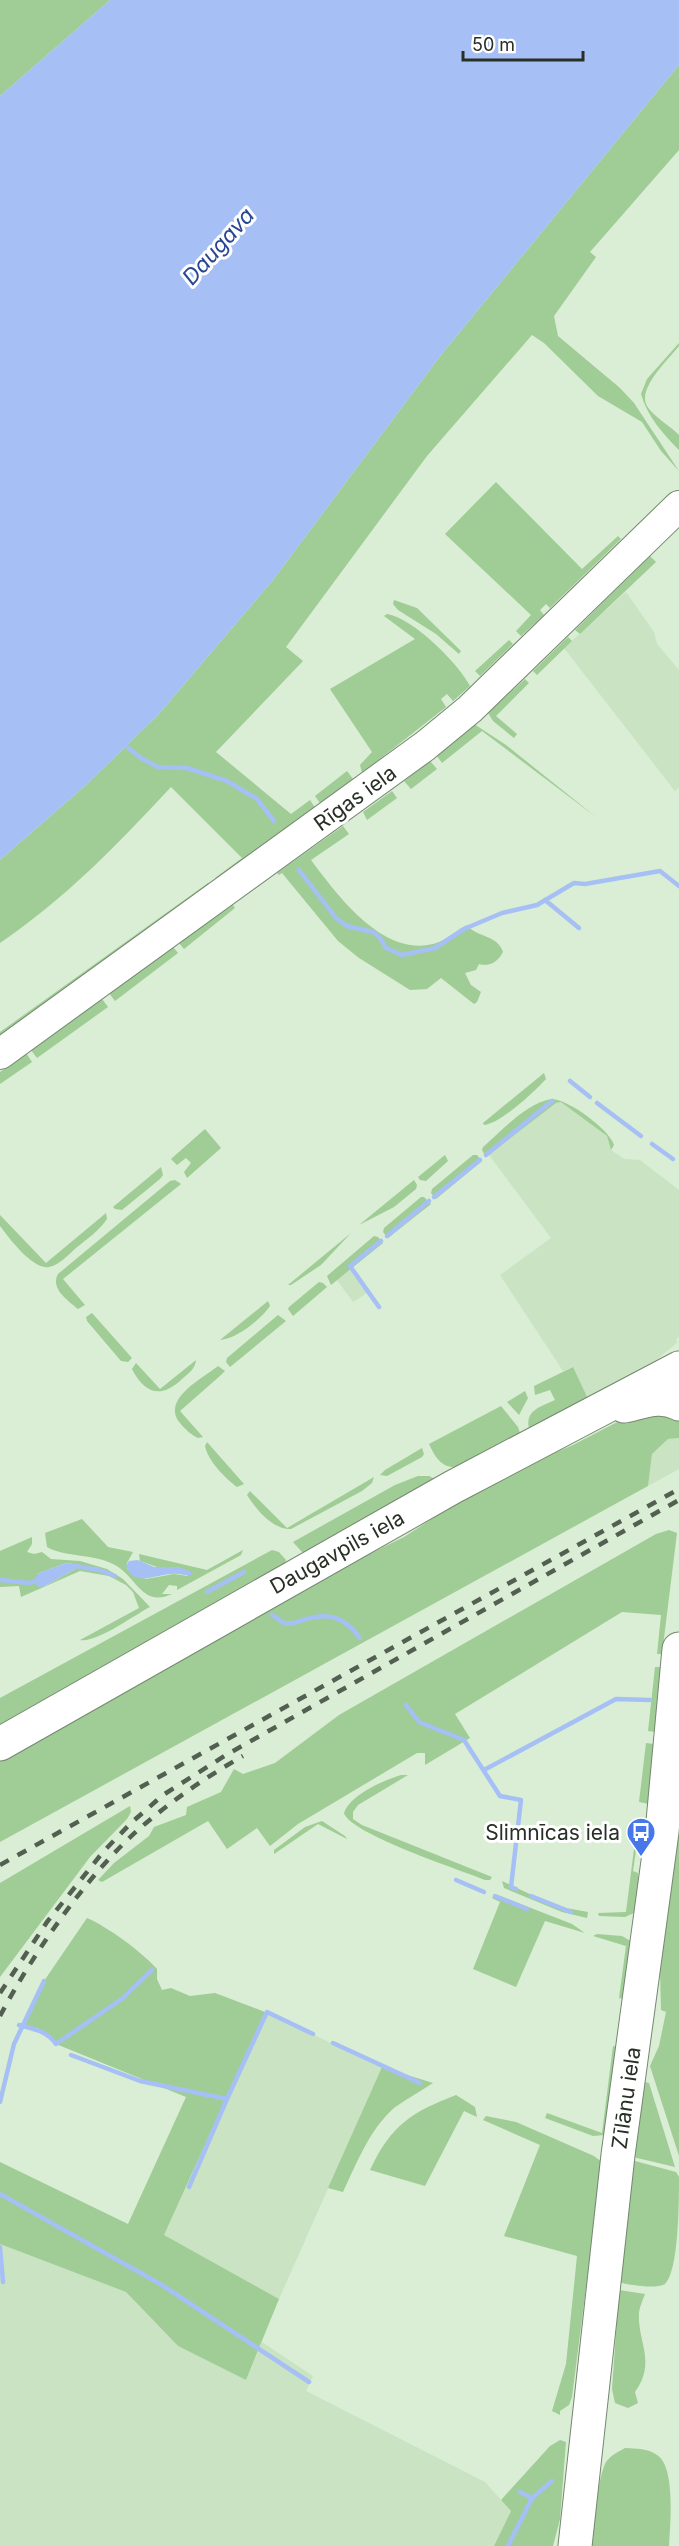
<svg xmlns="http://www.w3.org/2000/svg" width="679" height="2546" font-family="Inter,sans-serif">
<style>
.built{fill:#c9e3c3}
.green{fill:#a0cc95;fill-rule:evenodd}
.water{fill:#a6c0f6}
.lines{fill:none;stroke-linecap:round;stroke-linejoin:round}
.stream{stroke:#a6c0f6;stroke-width:4.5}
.major-casing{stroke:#748770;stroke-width:32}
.highway-casing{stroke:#748770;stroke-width:35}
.major{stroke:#fff;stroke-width:30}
.highway{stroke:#fff;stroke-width:33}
.rail{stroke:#535f51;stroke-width:4.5;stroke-dasharray:10 10;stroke-linecap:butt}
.labels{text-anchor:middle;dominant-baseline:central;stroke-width:6;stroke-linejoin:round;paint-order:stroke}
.street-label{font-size:21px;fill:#283026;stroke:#fff}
.poi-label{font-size:21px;fill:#283026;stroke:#fff;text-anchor:end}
.water-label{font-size:22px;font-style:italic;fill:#274794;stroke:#fff}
</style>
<rect width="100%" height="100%" fill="#d9eed4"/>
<g class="built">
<polygon points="626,592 654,632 657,644 679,670 679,787 675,791 564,648"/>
<polygon points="562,1102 607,1136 611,1150 624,1159 640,1160 679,1190 679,1336 676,1340 678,1342 650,1365 588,1400 572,1367 563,1371 500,1275 551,1238 489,1155 556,1103"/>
<polygon points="350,1270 367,1293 353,1302 337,1280"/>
<polygon points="679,1438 679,1469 648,1486 652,1454 668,1439"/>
<polygon points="265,2012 382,2067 279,2299 163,2235"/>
<polygon points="0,2244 126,2292 178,2346 246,2380 262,2342 313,2376 306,2391 485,2482 511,2511 494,2546 0,2546"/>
</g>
<g class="green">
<polygon points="0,0 110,0 0,96"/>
<path d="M 679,65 L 679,150 L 590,252 L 596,257 L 554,316 L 558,336 L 620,388 L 634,403 L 679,471 L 661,451 L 642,422 L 598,396 L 544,343 L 532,335 L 427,456 L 286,647 L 303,661 L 216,752 L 291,814 L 310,800 L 316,809 L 217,881 L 215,878 L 242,858 L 171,787 C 117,845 66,898 0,943 L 0,860 L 85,786 L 158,715 L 273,580 L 441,355 Z"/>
<path d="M 679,343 L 679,346 C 668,360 637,388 647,406 C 653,416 670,426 679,435 L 679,450 C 664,435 647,416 641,394 L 647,379 Z"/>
<polygon points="496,482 582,569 618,536 621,539 550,608 546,604 540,610 544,615 521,636 516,631 531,615 445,534"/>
<polygon points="650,556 656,562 580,634 575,630"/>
<polygon points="394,600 417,608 461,651 459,654 436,634 398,610 393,604"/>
<path d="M 387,614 C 413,618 458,663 470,686 L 453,701 L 447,694 L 441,699 L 446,707 L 362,773 L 360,765 L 372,752 L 330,689 L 415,639 L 384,616 Z"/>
<polygon points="568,637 572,641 537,675 533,671"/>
<polygon points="509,640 513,644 480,676 475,671"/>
<polygon points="525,679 529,683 496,716 517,734 514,738 493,721 488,713"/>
<polygon points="474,724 506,745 596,817 482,731 442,763 437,756"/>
<polygon points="430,761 437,769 411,789 404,781"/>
<polygon points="347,771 353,779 320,803 315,796"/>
<polygon points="392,791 397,798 367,820 363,812"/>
<path d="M 343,826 L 349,834 L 311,860 C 338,896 386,962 439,942 C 448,939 458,930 467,925 C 477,938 497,934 503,952 C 498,962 489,967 479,964 L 476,970 L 465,973 L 471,985 L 481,992 L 477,1002 L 474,1004 L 441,978 L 427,989 L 410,990 L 359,958 L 338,941 L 282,873 L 279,875 L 277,873 Z"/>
<polygon points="208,883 211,886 0,1037 0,1032"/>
<polygon points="233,905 235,908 184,949 179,943"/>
<polygon points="173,947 178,953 115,1001 109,993"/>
<polygon points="102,999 108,1007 37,1058 31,1050"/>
<polygon points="26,1053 32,1062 0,1084 0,1072"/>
<path d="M 544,1073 L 546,1079 C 534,1092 501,1123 484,1125 L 483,1123 Z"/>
<path d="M 551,1099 C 568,1099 609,1129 614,1145 L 611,1150 L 607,1136 L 561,1102 L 556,1103 L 486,1157 L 482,1150 L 483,1147 C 503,1130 525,1104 551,1099 Z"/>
<polygon points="205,1129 221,1148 187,1178 184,1172 191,1163 186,1158 177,1165 171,1159"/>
<polygon points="445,1155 448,1161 426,1181 420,1180 418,1177"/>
<polygon points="473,1155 477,1155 482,1161 436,1199 431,1193 432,1189"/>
<polygon points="161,1167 163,1175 160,1179 122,1210 115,1209 113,1207"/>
<path d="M 175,1180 L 181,1184 L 63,1279 L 85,1305 L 78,1309 C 68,1300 50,1289 58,1274 L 170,1181 Z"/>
<polygon points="414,1180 417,1185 416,1189 394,1207 359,1225"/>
<polygon points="421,1197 424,1197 431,1204 388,1238 383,1232 384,1228"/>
<path d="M 106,1213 L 107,1219 C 99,1231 87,1239 76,1248 C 68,1255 59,1265 49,1267 C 33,1270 9,1238 0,1226 L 0,1215 L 46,1263 Z"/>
<polygon points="351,1233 321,1265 291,1285 288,1285"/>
<polygon points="374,1236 378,1237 383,1243 331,1285 327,1276"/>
<polygon points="319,1282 323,1283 327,1287 293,1316 288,1309 289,1307"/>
<path d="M 268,1301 L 270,1306 C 261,1319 237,1339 220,1340 Z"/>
<polygon points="92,1313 132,1358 128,1362 121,1361 87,1321 86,1317"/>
<polygon points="278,1315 286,1321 230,1367 226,1362 227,1358"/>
<path d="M 196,1360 C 195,1369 189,1373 182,1379 C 161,1399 145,1394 132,1369 L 136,1363 L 160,1389 Z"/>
<path d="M 218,1366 L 225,1371 L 221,1375 L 180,1411 L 203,1437 L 198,1438 C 191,1435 185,1429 180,1423 C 161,1399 202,1379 218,1366 Z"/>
<path d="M 573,1367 L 588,1399 L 530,1431 C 523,1411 540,1407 555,1400 L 550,1390 L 535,1395 L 534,1386 Z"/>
<polygon points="525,1391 528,1398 519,1415 507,1402"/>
<path d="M 501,1406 L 518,1427 L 521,1436 L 458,1467 C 442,1469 435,1457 429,1444 Z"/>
<polygon points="648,1406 679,1412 679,1438 668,1439 652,1454 648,1486 0,1842 0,1757 316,1580 404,1537 498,1476 573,1445"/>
<path d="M 207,1442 L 244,1484 L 237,1487 C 225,1478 208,1461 205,1446 Z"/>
<polygon points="422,1448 424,1454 422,1457 387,1476 380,1475 385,1470"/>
<polygon points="418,1476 429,1476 435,1479 306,1552 302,1552 293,1542 395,1485"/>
<path d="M 374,1477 L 372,1483 L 362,1491 L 291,1529 C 273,1530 256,1509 247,1495 L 250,1491 L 287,1528 Z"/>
<path d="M 82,1519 L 108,1547 L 133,1552 L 127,1563 L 127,1569 L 146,1579 L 174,1574 L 188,1576 L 177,1567 L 160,1568 L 140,1561 L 139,1554 L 207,1570 L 243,1550 L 241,1555 L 177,1590 L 177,1586 L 169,1585 L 162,1594 L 172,1594 C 142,1608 137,1577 115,1565 C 93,1553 67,1558 47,1547 L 45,1533 Z"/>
<polygon points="669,1530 677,1533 662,1654 657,1654 661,1615 622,1612 455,1714 470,1738 425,1765 425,1753 417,1753 298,1824 270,1846 257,1828 227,1849 208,1821 102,1882 98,1880 114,1863 149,1836 154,1827 186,1815 187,1807 221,1792 234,1769 243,1774 275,1763 339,1715 656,1534"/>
<path d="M 32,1537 L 32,1544 L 27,1552 L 34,1554 L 42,1552 L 51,1559 L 80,1561 L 107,1569 L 123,1579 L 150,1607 C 134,1615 97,1643 80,1640 L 139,1608 L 133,1592 L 126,1585 L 109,1576 L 80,1571 L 21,1597 L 19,1586 L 0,1587 L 0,1551 ZM 66,1563 L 73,1564 L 75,1569 L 45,1586 L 37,1574 Z"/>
<polygon points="272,1550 279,1552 286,1560 285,1564 0,1726 0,1698"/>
<polygon points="655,1667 661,1667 655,1732 648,1731"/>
<polygon points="646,1743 654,1744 649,1804 639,1802"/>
<path d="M 401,1775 L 408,1775 L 358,1805 L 353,1812 L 353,1819 L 362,1825 L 492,1877 L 490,1880 L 485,1880 C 461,1870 350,1834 344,1813 C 351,1794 383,1781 401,1775 Z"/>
<polygon points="130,1806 131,1812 127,1819 90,1857 0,1977 0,1883"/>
<polygon points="322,1821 345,1836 347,1839 318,1824 274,1854 274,1850 305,1827"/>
<polygon points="679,1828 679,2156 650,2066 659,2046 666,2012 661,2010 660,1970"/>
<polygon points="636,1833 642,1836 642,1844 637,1843 633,1871 638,1873 639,1894 636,1912 625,1917 599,1916 598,1913 626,1912"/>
<polygon points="502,1881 555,1906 588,1912 587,1918 562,1912 504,1888"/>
<polygon points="495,1894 572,1924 585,1933 545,1921 516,1987 473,1969 500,1902 492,1898"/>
<path d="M 87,1918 C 108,1927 142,1952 157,1969 L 157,1979 L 162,1990 L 171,1988 L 190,1996 L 215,1993 L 265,2012 L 164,2235 L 279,2299 L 246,2380 L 178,2346 L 126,2292 L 0,2244 L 0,2162 L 128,2224 L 186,2097 L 56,2044 C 47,2031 36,2030 22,2026 L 44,1981 Z"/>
<polygon points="597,1934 622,1936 634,1943 625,1999 619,1998 626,1946 593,1936"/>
<polygon points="613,2046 619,2047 604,2135 593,2136 545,2118 547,2113 602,2133"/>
<path d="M 382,2067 L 433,2083 C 421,2091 406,2099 394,2108 C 369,2130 357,2163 343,2192 L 328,2188 Z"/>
<polygon points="645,2082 649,2083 675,2167 633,2157"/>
<path d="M 456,2095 L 475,2107 L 477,2117 L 464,2111 L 425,2186 L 370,2170 C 391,2125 412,2112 456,2095 Z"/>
<polygon points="486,2116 516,2122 594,2156 602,2162 572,2397 569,2405 560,2411 560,2415 552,2411 566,2364 577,2256 504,2236 540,2145 483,2120"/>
<path d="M 635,2161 L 676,2172 L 679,2177 C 679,2201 679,2271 665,2284 C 659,2287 649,2287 642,2286 C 635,2285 626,2285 620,2282 L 632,2162 Z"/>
<path d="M 619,2290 L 645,2294 C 643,2299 640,2306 639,2312 C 637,2342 657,2362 635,2392 L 638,2403 L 628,2408 L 615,2403 L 612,2389 Z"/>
<polygon points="560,2440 566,2442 560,2519 553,2546 494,2546 511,2511 501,2500 550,2446"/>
<path d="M 625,2448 C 637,2449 647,2448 657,2455 C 676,2467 670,2525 669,2546 L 592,2546 C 594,2526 597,2479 606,2462 C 611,2455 618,2452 625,2448 Z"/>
</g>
<g class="water">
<polygon points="110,0 679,0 679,65 441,355 273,580 158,715 85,786 0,860 0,96"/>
<path d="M 138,1560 L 154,1567 L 179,1567 L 191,1572 L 191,1575 C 185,1576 179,1573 172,1574 C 155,1574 135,1588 126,1566 L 129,1561 Z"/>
<polygon points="66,1563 73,1564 75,1569 45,1586 39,1587 34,1583 37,1574"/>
</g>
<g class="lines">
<g class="stream">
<polyline points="126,746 141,758 158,767 187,768 227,781 257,799 274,821"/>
<polyline points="299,870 336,918 347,926 373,932 380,938 386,948 402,955 435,948 464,929 502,913 537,905 574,883 585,884 660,871 679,886"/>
<polyline points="545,900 579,928"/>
<polyline points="570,1081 590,1097"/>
<polyline points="597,1103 641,1136"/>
<polyline points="652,1144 673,1159"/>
<polyline points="486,1155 552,1101"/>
<polyline points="434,1197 480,1160"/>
<polyline points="387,1236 429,1201"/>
<polyline points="379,1307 350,1266 381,1241"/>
<polyline points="71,1567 75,1566 99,1570 115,1576"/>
<polyline points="0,1580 30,1583 38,1580"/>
<polyline points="207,1592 244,1572"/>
<path d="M 272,1615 C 276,1617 280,1621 284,1623 C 290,1625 297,1622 303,1620 C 328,1612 344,1616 360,1638"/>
<polyline points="406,1705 419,1722 464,1740 500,1796 521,1800 511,1887 516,1889"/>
<polyline points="484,1770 616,1699 650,1700"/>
<polyline points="456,1880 484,1892"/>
<polyline points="495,1896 527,1909"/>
<polyline points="531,1896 571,1912"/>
<path d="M 19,2025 C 34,2029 47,2031 56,2044 L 123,1998 L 152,1970"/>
<polyline points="333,2043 420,2083"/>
<polyline points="71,2055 140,2081 227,2099 267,2012 313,2034"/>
<polyline points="0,2102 14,2044 44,1981"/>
<polyline points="189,2187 227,2099"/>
<polyline points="0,2194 162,2285 309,2382"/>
<polyline points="0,2247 3,2282"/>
<polyline points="532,2498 552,2481"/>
<polyline points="508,2546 532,2498 520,2492"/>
</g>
<g class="major-casing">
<polyline id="major" points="0,1054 425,746 470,709 679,506"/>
</g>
<g class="highway-casing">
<g id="highway">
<path d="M 624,1406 C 643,1402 661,1394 679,1404"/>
<polyline points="0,1744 453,1487 679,1368"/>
<polyline points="575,2546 618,2155 662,1832 679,1649"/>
</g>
</g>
<use href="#major" class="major"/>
<use href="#highway" class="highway"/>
<g class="rail">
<polyline points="0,1865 679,1489"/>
<polyline points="0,1993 47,1922 103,1852 131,1823 163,1795 226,1755 679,1500"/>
<path d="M 0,2016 C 32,1955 87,1875 139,1829 C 171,1801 206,1777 243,1756"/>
</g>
</g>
<defs>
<g id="bus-pin" transform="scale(1.5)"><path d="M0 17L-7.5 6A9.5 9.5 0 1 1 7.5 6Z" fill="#4778ea" stroke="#fff"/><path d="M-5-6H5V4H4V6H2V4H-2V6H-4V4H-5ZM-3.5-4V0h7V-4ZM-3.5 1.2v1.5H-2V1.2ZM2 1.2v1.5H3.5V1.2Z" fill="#fff"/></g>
</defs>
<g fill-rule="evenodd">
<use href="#bus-pin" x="641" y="1832"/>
</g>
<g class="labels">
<g class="street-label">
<text transform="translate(355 798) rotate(-36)">Rīgas iela</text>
<text transform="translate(337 1552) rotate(-29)">Daugavpils iela</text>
<text transform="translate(626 2098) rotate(-82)">Zīlānu iela</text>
</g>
<g class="poi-label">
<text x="620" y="1832">Slimnīcas iela</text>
</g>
<g class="water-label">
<text transform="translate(218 246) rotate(-48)">Daugava</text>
</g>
</g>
<path d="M463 51v9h120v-9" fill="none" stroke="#283026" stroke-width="3"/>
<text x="472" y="51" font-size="18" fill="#283026" stroke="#ffffff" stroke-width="4.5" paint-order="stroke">50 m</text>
</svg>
